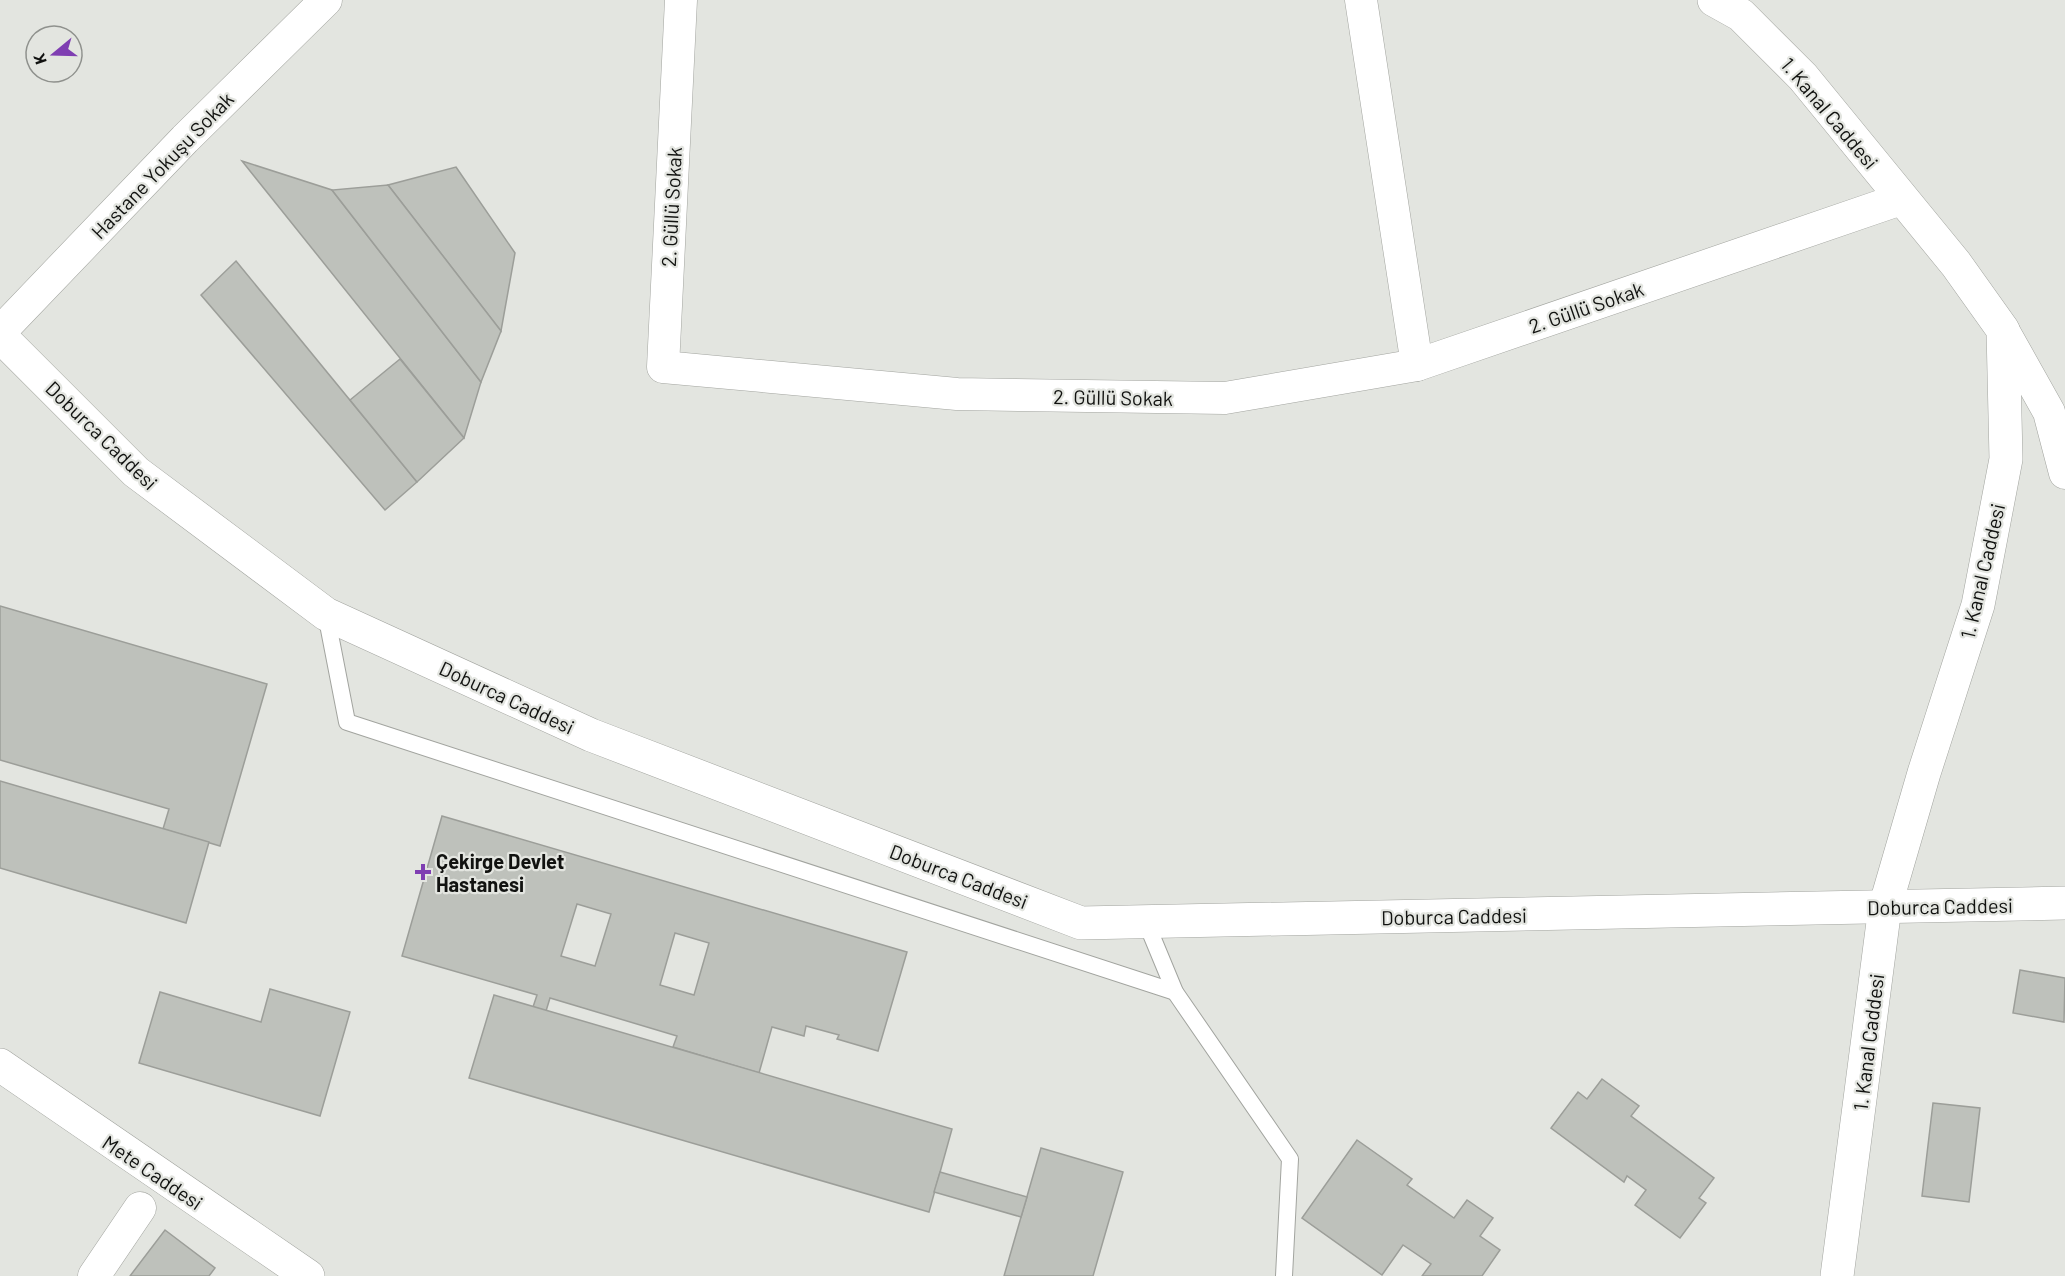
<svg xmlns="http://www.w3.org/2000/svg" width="2065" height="1276" font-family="Barlow,sans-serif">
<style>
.building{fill:#bec1bb;stroke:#9c9e99;stroke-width:1.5;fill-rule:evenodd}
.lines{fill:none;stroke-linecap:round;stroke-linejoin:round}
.lane-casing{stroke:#a2a49f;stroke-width:18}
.street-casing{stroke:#a2a49f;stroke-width:33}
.secondary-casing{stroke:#a2a49f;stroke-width:34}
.lane{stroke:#fff;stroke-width:16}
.street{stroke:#fff;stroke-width:32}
.secondary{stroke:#fff;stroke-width:33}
.poi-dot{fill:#7f3eb2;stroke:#e3e5e0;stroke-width:2}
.labels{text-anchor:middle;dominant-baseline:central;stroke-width:4.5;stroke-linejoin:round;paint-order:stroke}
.street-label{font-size:20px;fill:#111210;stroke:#e3e5e0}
.poi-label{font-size:20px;font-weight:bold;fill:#111210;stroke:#e3e5e0;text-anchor:start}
</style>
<rect width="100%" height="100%" fill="#e3e5e0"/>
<g class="building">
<polygon points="242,161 332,190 481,382 464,438"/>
<polygon points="456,167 515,253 501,331 388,185"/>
<polygon points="388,185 501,331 481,382 332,190"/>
<polygon points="236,261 417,482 385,510 201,295"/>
<polygon points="400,359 464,438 417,482 350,400"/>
<polygon points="0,606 267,684 220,846 163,829 169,809 0,760"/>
<polygon points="0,781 209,842 186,923 0,868"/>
<path d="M 442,816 L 907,952 L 878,1051 L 837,1039 L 839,1035 L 806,1026 L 804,1036 L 772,1027 L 759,1073 L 673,1047 L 677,1036 L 550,998 L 546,1011 L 533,1007 L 537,995 L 402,956 ZM 577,904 L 611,914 L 595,966 L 561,956 ZM 675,933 L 709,943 L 694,995 L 660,985 Z"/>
<polygon points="2020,970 2065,978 2064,1022 2013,1013"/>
<polygon points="270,989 350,1012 320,1116 139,1063 160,992 261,1022"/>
<polygon points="494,995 952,1129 929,1212 469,1078"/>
<polygon points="1602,1079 1639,1106 1631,1116 1714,1178 1699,1198 1706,1203 1680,1238 1635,1205 1646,1190 1627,1176 1624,1182 1551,1128 1578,1092 1587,1099"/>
<polygon points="1933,1103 1980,1108 1969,1202 1922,1196"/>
<polygon points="1357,1140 1412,1179 1407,1185 1454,1218 1467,1200 1493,1218 1480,1236 1500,1250 1482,1276 1422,1276 1431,1264 1403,1245 1382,1275 1302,1218"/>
<polygon points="1041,1148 1123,1172 1093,1276 1004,1276"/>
<polygon points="940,1172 1027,1197 1021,1217 934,1192"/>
<polygon points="165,1230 215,1268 209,1276 130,1276"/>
</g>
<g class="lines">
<g class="lane-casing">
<g id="lane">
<polyline points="326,614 347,722 1175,992"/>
<polyline points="1146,922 1175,992 1290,1159 1284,1276"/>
</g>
</g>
<g class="street-casing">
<g id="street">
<polyline points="681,0 663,367 957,394 1225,398 1417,365 1901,199"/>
<polyline points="1361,0 1417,365"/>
<polyline points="2003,330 2049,412 2065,473"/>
<polyline points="0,332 185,139 326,0"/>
<polyline points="94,1276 140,1208"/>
</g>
</g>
<g class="secondary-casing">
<g id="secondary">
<polyline points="1714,0 1741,15 1803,77 1956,264 2003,330 2006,459 1978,605 1924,773 1885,907 1837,1276"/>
<polyline points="0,336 136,472 326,614 591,735 1081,923 2065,903"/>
<polyline points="0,1065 308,1276"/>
</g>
</g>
<use href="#lane" class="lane"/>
<use href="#street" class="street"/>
<use href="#secondary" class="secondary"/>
</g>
<path class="poi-dot" d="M420 863h6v6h6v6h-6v6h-6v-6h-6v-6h6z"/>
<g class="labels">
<g class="street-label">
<text transform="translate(1830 113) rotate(50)">1. Kanal Caddesi</text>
<text transform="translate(162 165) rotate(-46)">Hastane Yokuşu Sokak</text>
<text transform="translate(671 207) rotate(-87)">2. Güllü Sokak</text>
<text transform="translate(1586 307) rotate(-19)">2. Güllü Sokak</text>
<text transform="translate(1113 397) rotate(1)">2. Güllü Sokak</text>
<text transform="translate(102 435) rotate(44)">Doburca Caddesi</text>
<text transform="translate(1982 571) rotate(-77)">1. Kanal Caddesi</text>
<text transform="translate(507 697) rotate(25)">Doburca Caddesi</text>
<text transform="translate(959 876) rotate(21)">Doburca Caddesi</text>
<text transform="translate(1940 906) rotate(-1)">Doburca Caddesi</text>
<text transform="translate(1454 916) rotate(-1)">Doburca Caddesi</text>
<text transform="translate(1868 1042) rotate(-83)">1. Kanal Caddesi</text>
<text transform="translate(153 1172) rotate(34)">Mete Caddesi</text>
</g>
<g class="poi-label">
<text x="436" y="861">Çekirge Devlet<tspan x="436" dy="23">Hastanesi</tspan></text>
</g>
</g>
<g transform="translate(54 54) rotate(251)"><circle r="28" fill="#e3e5e0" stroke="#8f918d" stroke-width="1.5"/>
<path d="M0-4.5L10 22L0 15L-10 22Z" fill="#7f3eb2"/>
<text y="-9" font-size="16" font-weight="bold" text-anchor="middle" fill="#111210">K</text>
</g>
</svg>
